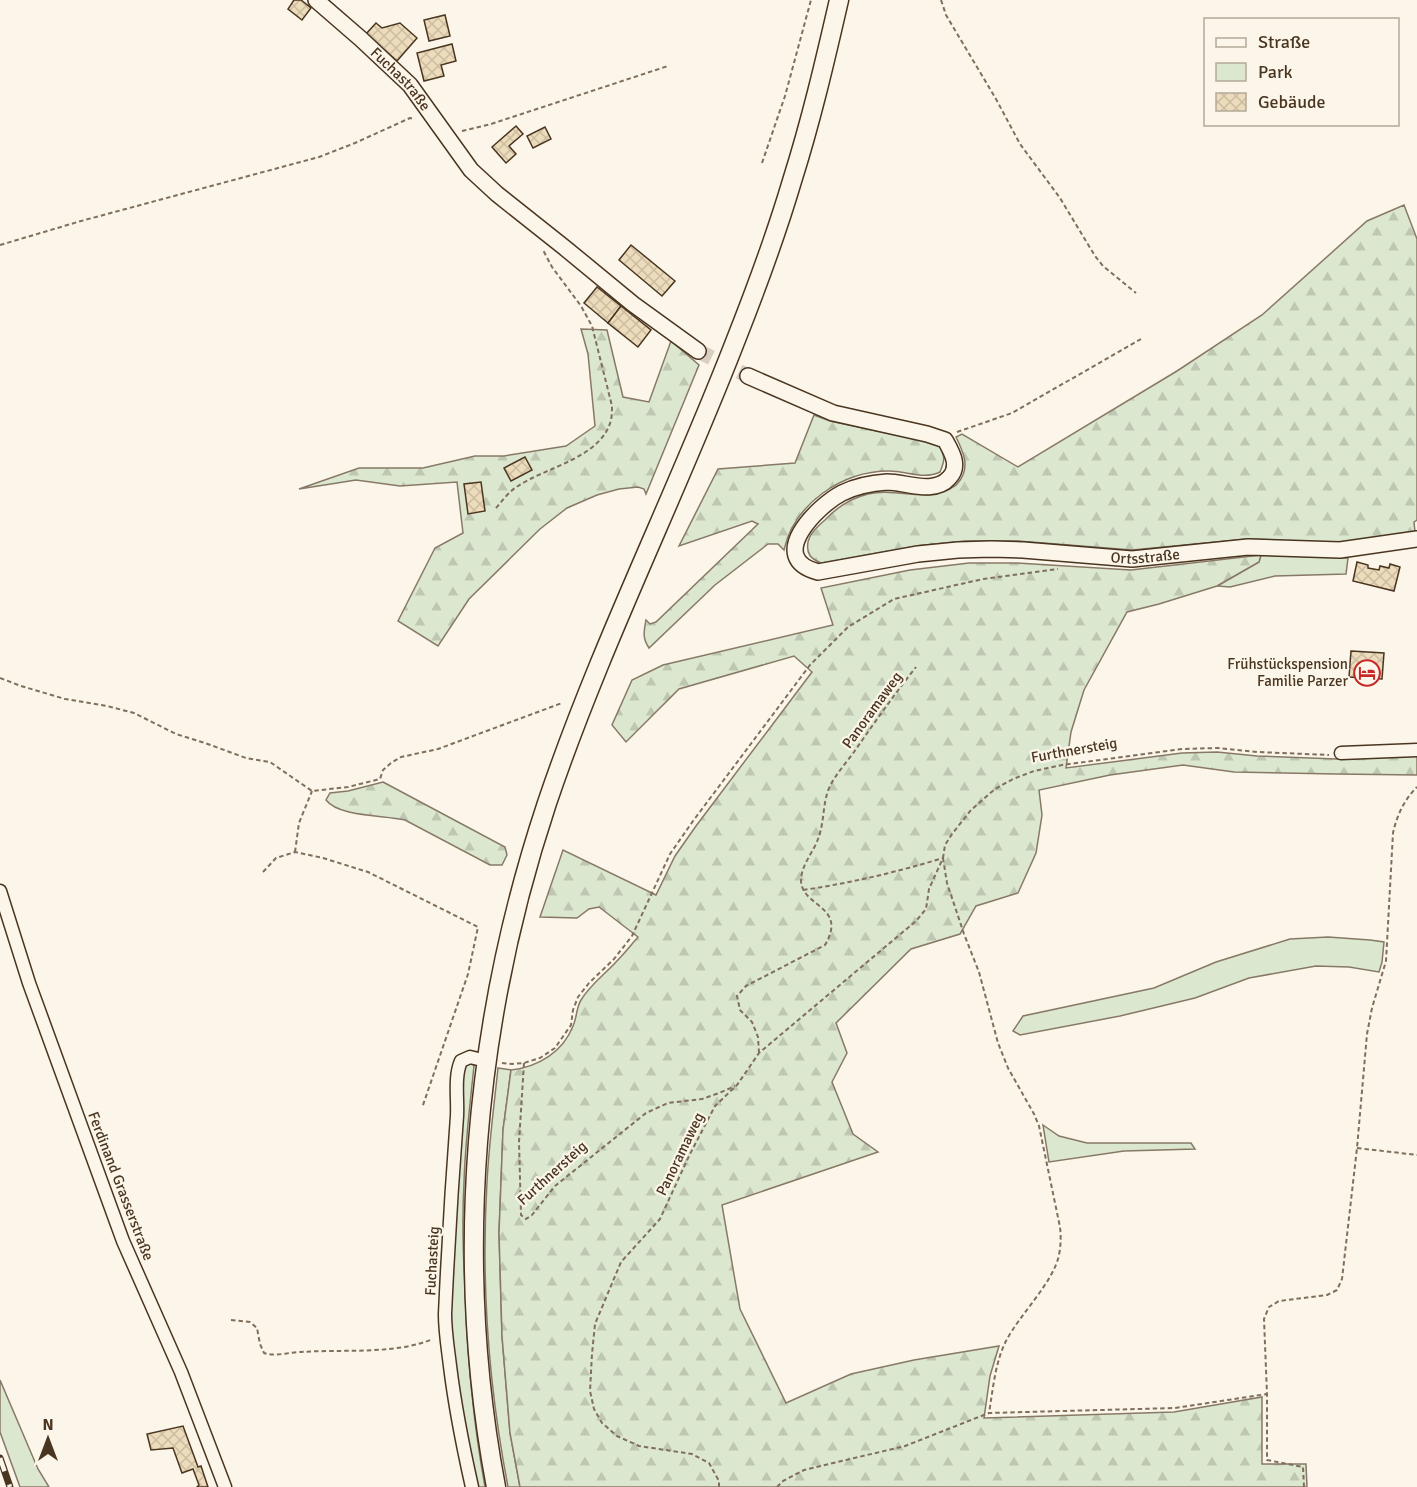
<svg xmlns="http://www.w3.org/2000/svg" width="1417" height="1487" font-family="Signika,sans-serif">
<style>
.green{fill:#dce7d0;stroke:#887966;stroke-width:1.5}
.forest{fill:url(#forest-firs);stroke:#887966;stroke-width:1.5}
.building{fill:url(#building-cross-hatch);stroke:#4a3520;stroke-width:1.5}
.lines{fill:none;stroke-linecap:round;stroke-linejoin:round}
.tertiary-tunnel{stroke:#d8cfc1;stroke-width:15;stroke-dasharray:15 8;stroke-linecap:butt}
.minor-casing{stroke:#4a3520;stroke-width:15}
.tertiary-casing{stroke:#4a3520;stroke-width:18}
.secondary-casing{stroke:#4a3520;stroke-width:21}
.path{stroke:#7f6f5c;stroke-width:2;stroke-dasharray:4.5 3;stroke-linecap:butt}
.minor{stroke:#fbf6e9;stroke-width:12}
.tertiary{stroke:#fbf6e9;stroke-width:15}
.secondary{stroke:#fbf6e9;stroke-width:18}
.rail-casing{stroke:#4a3520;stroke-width:7}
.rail{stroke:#fbf6e9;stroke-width:4.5;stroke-dasharray:14;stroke-linecap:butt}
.labels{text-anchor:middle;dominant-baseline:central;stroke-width:4.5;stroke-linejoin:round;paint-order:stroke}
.street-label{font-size:15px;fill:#4a3520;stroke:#fbf6e9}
.poi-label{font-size:15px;fill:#4a3520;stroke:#fbf6e9;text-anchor:end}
</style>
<defs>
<pattern id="forest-firs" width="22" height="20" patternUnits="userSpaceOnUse" patternTransform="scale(1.5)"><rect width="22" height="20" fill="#dce7d0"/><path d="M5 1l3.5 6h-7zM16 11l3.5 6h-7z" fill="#bec7b2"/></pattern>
<pattern id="building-cross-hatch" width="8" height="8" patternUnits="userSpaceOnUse" patternTransform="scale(1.5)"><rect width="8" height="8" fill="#ecdcbc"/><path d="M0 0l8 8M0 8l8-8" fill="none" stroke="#ccbda1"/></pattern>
</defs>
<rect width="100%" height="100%" fill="#fbf6e9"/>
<g class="green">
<polygon points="1261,555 1348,558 1346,574 1275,576 1230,587 1217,586 1259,562"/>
<polygon points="1328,937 1370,940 1384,942 1382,962 1379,972 1349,967 1316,966 1249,978 1195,998 1120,1016 1020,1035 1013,1031 1023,1016 1154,988 1216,962 1290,939"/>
<path d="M 472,1063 L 474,1066 C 470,1105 465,1144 464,1183 C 462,1218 463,1253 465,1288 C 467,1355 473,1421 485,1487 L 475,1487 L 449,1326 L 463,1064 Z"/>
<path d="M 498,1068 L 511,1070 L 503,1130 L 499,1233 L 502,1336 L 510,1433 L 520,1487 L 508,1487 C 489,1388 481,1283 487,1182 C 489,1144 494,1106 498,1068 Z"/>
<polygon points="1043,1125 1059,1136 1087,1143 1191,1143 1195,1149 1124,1151 1049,1162"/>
<polygon points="0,1380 38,1469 49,1487 20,1487 0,1432"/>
</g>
<g class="forest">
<path d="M 1404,205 L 1417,239 L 1417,520 L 1414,522 L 1415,532 L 1336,543 L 1248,539 L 1132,550 L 1018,541 L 966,541 L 915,546 L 821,563 C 811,559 806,554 808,542 C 810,533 818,526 825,520 C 836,508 852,498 868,494 C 896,487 922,503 950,489 C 952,487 955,487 957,484 C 971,469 964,453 956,437 L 962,434 L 1018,467 L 1177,371 L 1262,315 L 1367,221 Z"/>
<polygon points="581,329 607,330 623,397 649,402 671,341 699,365 646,494 644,489 638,487 619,489 597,495 567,508 540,529 469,599 438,646 398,621 435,548 463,533 457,482 400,486 356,480 299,489 359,468 423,468 475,456 504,456 566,446 595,426 588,354"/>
<path d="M 814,415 L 830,421 L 925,441 L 940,446 C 945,458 945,460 940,472 C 923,480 907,471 889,471 C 842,471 794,504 784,550 L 778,544 L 768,544 L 715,585 L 649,648 C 642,638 644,631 646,620 L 650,624 L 656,622 L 758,524 L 752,521 L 679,546 L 718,469 L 795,463 Z"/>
<path d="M 1261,555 L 1259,562 L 1217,586 L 1159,604 L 1127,612 L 1084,690 L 1071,732 L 1066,768 L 1182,753 L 1217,752 L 1257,756 L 1337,759 L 1417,756 L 1417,775 L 1336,774 L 1234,772 L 1183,765 L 1110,775 L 1039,790 L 1042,815 L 1036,853 L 1018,893 L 976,906 L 960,934 L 911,949 L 836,1023 L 847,1053 L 832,1082 L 853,1134 L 878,1152 L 722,1205 L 740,1309 L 786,1403 L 851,1374 L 914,1360 L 999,1346 L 990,1376 L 984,1418 L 1174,1412 L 1262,1397 L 1262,1464 L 1306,1464 L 1307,1487 L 520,1487 L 510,1433 L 502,1336 L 499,1233 L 503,1130 L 511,1070 C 538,1067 563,1052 573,1026 C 577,1018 576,1008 581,1000 C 590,985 605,974 616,962 C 624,954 631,945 638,937 L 599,907 L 589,909 L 577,918 L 540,917 L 563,850 L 656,895 L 675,856 L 696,826 L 812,672 L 794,656 L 679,689 L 626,742 L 612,725 L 632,680 L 663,665 L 833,625 L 821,588 L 910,570 L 969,563 L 1017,563 L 1131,570 Z"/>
<path d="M 383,782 L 505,847 L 507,855 L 502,865 L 490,865 L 405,820 C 383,815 339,817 326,800 L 330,793 L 348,791 Z"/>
</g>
<g class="building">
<polygon points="294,0 301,0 311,8 302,20 288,9"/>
<polygon points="445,15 450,36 429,41 424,20"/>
<polygon points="376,23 382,28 400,23 417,38 397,61 366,34"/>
<polygon points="452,44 456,61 441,65 444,76 424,81 417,53"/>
<polygon points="516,126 523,134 509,146 516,154 506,163 492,147"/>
<polygon points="545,127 551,139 533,148 527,136"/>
<polygon points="631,245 675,281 662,296 619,260"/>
<polygon points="597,287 621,306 608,323 584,303"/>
<polygon points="621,306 651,330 638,347 608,323"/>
<polygon points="525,457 532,470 511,481 504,468"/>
<polygon points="481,482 485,511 468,514 464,484"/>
<polygon points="1357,562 1368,565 1368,568 1379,570 1380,566 1389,568 1390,564 1400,567 1394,591 1353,581"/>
<polygon points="1351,651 1384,653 1382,679 1349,677"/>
<polygon points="183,1426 198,1467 201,1466 208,1487 197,1487 199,1485 193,1469 182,1473 173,1448 151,1450 147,1434"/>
</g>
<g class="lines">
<polyline class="tertiary-tunnel" points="698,351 748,376"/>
<g class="minor-casing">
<g id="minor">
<polyline points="1341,753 1417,750"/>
<polyline points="0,891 29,983 123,1241 181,1372 225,1487"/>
<path d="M 472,1487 C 463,1447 455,1407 450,1366 C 448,1349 445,1332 445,1314 C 448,1248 452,1182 457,1116 C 458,1098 454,1077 461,1061 L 470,1057 L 486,1061"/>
</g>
</g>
<g class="tertiary-casing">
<g id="tertiary">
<path id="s1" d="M 316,0 L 361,39 L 410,85 L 471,170 L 497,194 L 565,248 L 633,304 L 698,351"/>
<path id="s2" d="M 748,376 L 833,413 L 927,434 L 945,440 C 951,451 961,466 949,478 C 934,495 906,482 887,482 C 872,483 856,486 842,493 C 817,506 765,558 818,572 L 918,554 L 958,550 L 991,549 L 1023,550 L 1132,559 L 1248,547 L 1340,550 L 1417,539"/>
</g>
</g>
<g class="secondary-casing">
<path id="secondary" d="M 496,1487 C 453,1260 474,1022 547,803 C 600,646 675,497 735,342 C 756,289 776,235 792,181 C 811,121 825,61 839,0"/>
</g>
<g class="path">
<polyline points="941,0 946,15 996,99 1020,144 1060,198 1095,256 1103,266 1136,293"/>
<polyline points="462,131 491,124 668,66"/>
<polyline points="762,163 785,96 811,0"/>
<polyline points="0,245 81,221 319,157 355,143 410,118 415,119"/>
<polyline points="957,432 1012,413 1141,339"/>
<path d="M 496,508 C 502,501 508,493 515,488 C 544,467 601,459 611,420 C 612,415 612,410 612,406 L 592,326 L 581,306 L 552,267 L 543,250"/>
<polyline points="0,678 21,686 65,699 107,706 134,713 176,734 205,743 246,758 270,762 312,791 348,787 380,779 383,770 391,763 401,757 438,749 562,703"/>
<polyline points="295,852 299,823 312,791"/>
<path d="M 943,858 L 947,883 L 964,934 L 979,972 L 998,1043 L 1008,1068 L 1034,1114 L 1039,1126 L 1060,1227 C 1061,1236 1061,1245 1059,1255 C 1053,1283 1020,1314 1006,1341 C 995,1363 993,1389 989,1413"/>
<polyline points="263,872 276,858 295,852 323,858 368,872 478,927 468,974 422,1108"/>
<path d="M 803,890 C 851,883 897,872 943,858"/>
<path d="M 759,1053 L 758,1037 L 752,1022 L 740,1010 L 737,996 L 746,986 L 825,945 C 848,906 802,907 801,881 C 801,865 813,853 818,839 C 825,821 822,803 830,786 C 836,774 846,763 854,752 C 874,723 894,695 916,667"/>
<polyline points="502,1063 512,1064 524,1063 540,1058 555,1048 571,1025 573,1010 578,997 589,983 614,959 632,936 670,854 693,821 810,665 848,627 894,599 983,579 1058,569"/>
<polyline points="524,1063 519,1142 521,1215 526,1219 532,1215 555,1186 646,1113 668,1103 702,1099 719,1093 735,1086"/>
<polyline points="1357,1148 1417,1155"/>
<path d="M 231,1320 L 250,1322 L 257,1328 L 260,1344 L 264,1353 C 276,1357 289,1352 301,1352 C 343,1349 394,1355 433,1339"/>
<polyline points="719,1487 719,1481 709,1463 692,1454 639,1446 617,1436 602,1423 594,1409 590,1391 592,1354 595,1324 621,1262 660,1219 689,1156 715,1106 737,1085 759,1053 916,921 926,909 929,889 943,858 945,845 952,834 971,810 995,789 1013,779 1034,771 1062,765 1182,749 1218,748 1257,752 1329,755"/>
<polyline points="777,1487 783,1481 804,1470 905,1446 989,1413 1175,1408 1267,1394"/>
<path d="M 1304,1487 L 1303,1467 L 1267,1460 L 1267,1394 L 1264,1319 L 1269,1307 L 1279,1301 L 1327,1295 L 1337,1290 L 1342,1279 L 1357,1148 L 1367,1034 L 1372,1008 L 1386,961 L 1393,833 C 1397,815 1404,800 1417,787"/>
</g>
<use href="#minor" class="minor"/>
<use href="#tertiary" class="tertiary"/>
<use href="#secondary" class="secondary"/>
<g class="rail-casing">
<polyline id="rail" points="0,1458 10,1487"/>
</g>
<use href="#rail" class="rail"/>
</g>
<defs>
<g id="hotel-ring" transform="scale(1.35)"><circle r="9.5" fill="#fbf6e9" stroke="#c62828" stroke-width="1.5"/><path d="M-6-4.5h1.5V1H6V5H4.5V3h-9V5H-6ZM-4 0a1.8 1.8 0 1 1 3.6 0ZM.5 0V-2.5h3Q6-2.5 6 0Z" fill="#c62828"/></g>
</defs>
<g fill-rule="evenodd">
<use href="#hotel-ring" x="1367" y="673"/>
</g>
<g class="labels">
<g class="street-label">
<text stroke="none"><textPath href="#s1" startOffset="116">Fuchastraße</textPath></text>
<text stroke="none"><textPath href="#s2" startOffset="801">Ortsstraße</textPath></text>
<text transform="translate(872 710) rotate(-54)">Panoramaweg</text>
<text transform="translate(1074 750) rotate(-10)">Furthnersteig</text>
<text transform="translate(680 1154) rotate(-64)">Panoramaweg</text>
<text transform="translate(552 1173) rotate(-42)">Furthnersteig</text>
<text transform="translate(121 1186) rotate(69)">Ferdinand Grasserstraße</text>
<text transform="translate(432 1261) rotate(-87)">Fuchasteig</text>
</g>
<g class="poi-label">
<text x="1348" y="664">Frühstückspension<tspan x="1348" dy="17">Familie Parzer</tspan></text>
</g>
</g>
<rect x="1204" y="18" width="195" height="108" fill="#fbf6e9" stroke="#b4a999" stroke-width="1.5"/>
<rect x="1216" y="38" width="30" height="9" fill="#fbf6e9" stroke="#b4a999" stroke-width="1.5"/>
<text x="1258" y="48" font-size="18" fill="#4a3520">Straße</text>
<rect x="1216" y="63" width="30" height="18" fill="#dce7d0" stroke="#b4a999" stroke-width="1.5"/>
<text x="1258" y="78" font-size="18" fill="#4a3520">Park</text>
<rect x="1216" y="93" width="30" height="18" fill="url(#building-cross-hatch)" stroke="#b4a999" stroke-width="1.5"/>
<text x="1258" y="108" font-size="18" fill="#4a3520">Gebäude</text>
<g transform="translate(48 1439)" stroke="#fbf6e9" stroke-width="4.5" paint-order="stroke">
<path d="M0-4.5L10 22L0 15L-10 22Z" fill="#4a3520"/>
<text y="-9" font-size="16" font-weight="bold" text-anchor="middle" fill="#4a3520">N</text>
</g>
</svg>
